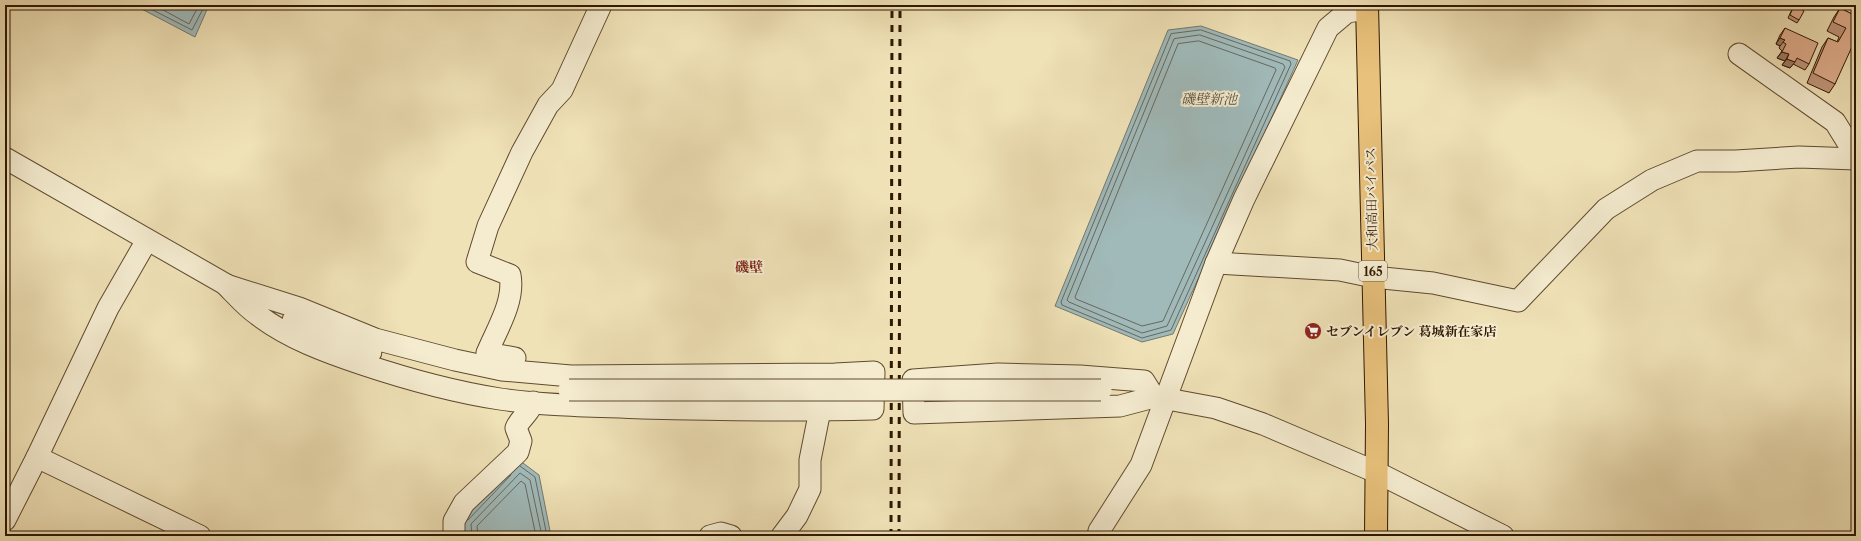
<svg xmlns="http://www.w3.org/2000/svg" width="1861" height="541" font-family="'Libre Caslon Text','Noto Serif JP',serif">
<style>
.water{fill:#a0baba;stroke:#737970}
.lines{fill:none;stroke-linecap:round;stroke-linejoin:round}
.shore{stroke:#68685d;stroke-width:1}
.minor-casing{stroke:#5f4a2e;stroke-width:23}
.highway-casing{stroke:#2f1700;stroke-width:24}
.minor{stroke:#f5ecd0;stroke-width:21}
.highway{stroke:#e8c17c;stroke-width:22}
.rail{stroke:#2f1700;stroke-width:3;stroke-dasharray:7 7;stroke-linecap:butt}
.minor-bridge-casing{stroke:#5f4a2e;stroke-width:23;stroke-linecap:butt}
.minor-bridge{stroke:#f5ecd0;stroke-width:21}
.wall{fill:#c2967b;stroke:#2f1700}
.shaded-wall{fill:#9e7a64;stroke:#2f1700}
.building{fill:#e2af8f;stroke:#2f1700}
.labels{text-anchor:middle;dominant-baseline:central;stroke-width:4;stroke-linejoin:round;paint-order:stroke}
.shield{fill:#f5ecd0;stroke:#6a573e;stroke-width:1}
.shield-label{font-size:12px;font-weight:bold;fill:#2f1700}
.street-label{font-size:13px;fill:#2f1700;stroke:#f5ecd0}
.poi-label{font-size:13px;font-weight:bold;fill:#2f1700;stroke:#f5ecd0;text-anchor:start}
.water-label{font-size:14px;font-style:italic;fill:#575041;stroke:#f5ecd0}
.neighbourhood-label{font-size:14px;font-weight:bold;fill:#7a1f14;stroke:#f5ecd0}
</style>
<rect width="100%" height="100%" fill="#f0e2b7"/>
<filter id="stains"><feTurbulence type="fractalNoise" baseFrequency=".005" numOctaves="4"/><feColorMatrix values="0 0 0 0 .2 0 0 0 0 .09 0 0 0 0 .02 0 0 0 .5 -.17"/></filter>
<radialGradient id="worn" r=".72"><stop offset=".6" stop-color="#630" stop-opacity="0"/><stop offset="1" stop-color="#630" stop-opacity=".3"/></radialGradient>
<g class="water">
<polygon points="134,5 209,5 195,37"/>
<polygon points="1201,26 1298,60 1173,334 1142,342 1055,306 1168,30"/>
<polygon points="519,460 539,475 551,536 463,536 461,521"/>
</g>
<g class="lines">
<g class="shore">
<polyline points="143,5 192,30 205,5"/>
<polyline points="154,5 189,24 199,5"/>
<polygon points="1201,30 1290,61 1291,64 1171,330 1142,338 1062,305 1061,302 1171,34"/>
<polygon points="1200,35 1283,64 1285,67 1167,326 1142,333 1069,302 1067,300 1174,39"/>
<polygon points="1199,41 1275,68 1276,70 1163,321 1142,326 1076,299 1075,297 1178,44"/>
<polyline points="520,466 535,477 547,536"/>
<polyline points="468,520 511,475"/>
<polyline points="472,536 471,524 520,473 530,480 542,536"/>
<polyline points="478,536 477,526 521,481 525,484 536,536"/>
</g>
<g class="minor-casing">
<g id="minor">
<polyline points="1739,54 1835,122 1856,156"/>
<polyline points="5,158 239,292"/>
<polyline points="1216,263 1340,270 1373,277 1433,283 1518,301 1606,209 1652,180 1697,161 1736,161 1799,157 1856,159"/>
<path d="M 226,285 L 299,308 L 375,339 L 455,360 L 502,370 L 571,376 L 835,374 L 874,372 L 873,409 C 796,411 719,410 642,408 C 595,406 547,406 500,399 C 454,392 407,379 362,364 C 326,352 288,338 258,315 C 246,307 236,295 226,285 Z"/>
<polyline points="293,320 335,339 371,352"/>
<path d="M 515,358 L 487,353 C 497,329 515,301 510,275 L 477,262 L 488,226 L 522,152 L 548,105 L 562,90 L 601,5"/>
<polygon points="998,374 1080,376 1144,381 1154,397 1120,406 914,413 913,380"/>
<polyline points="1151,396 1216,408 1263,424 1376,472 1503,536"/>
<polyline points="37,457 200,536"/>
<polyline points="5,520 37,457 108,308 147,240"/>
<path d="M 454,536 L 454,521 L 464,503 L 518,452 L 521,441 L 516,428 C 520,418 530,413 533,402"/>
<polyline points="710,536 721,533 731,536"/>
<polyline points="782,536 797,516 810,489 810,460 820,410"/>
<polyline points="1098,536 1099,531 1141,465 1216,263 1244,199 1328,28 1347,12 1367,9"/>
</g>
</g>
<g class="highway-casing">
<polyline id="highway" points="1367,5 1377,424 1376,536"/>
</g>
<use href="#minor" class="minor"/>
<use href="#highway" class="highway"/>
<g class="rail">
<polyline points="891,536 892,5"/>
<polyline points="899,536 900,5"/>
</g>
<g class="minor-bridge-casing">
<polyline id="minor-bridge" points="569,390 1101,390"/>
</g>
<use href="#minor-bridge" class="minor-bridge"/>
</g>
<g class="wall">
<polygon points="1794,5 1799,20 1797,23 1788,18"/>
<polygon points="1840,8 1856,16 1835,84 1829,93 1807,83 1822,47 1828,38 1837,42 1839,37 1827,31 1834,17"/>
<polygon points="1785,28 1809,64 1805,70 1793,64 1790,68 1782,65 1785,61 1777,58 1782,51 1779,48 1780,46 1776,44 1780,35"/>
</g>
<g class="shaded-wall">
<polygon points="1780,38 1785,40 1780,46 1776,44"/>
<polygon points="1782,52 1789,54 1785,61 1777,58"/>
<polygon points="1787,59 1795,62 1790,68 1782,65"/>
</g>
<g class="building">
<polygon points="1794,5 1796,5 1804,11 1799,20 1790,15"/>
<polygon points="1840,8 1856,16 1856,38 1835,84 1813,73 1828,38 1838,42 1846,28 1833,22"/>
<polygon points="1785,28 1818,43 1809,64 1797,58 1795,62 1787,59 1789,54 1782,52 1786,44 1783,42 1785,40 1780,38"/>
</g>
<defs>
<g id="supermarket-disc" transform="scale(0.9)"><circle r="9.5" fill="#8f2418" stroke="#f5ecd0"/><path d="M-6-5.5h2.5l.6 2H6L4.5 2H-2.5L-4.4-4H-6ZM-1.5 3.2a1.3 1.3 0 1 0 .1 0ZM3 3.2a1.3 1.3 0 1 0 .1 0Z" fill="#fff"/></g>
</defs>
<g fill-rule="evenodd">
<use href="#supermarket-disc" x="1313" y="331"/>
</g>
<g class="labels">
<rect class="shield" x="1359" y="261" width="28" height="20" rx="3"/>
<g class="shield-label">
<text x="1373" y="271">165</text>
</g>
<g class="street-label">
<text transform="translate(1371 199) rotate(-91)">大和高田バイパス</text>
</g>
<g class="poi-label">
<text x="1326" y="331">セブンイレブン 葛城新在家店</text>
</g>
<g class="water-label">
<text x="1209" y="99">磯壁新池</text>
</g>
<g class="neighbourhood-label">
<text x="749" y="267">磯壁</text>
</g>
</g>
<rect width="1861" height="541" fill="none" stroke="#f0e2b7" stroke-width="20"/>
<rect x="6" y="6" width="1849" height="529" fill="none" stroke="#2f1700" stroke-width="2"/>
<rect x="10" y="10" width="1841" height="521" fill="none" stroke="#2f1700"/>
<rect width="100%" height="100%" filter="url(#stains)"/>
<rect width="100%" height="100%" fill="url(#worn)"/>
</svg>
